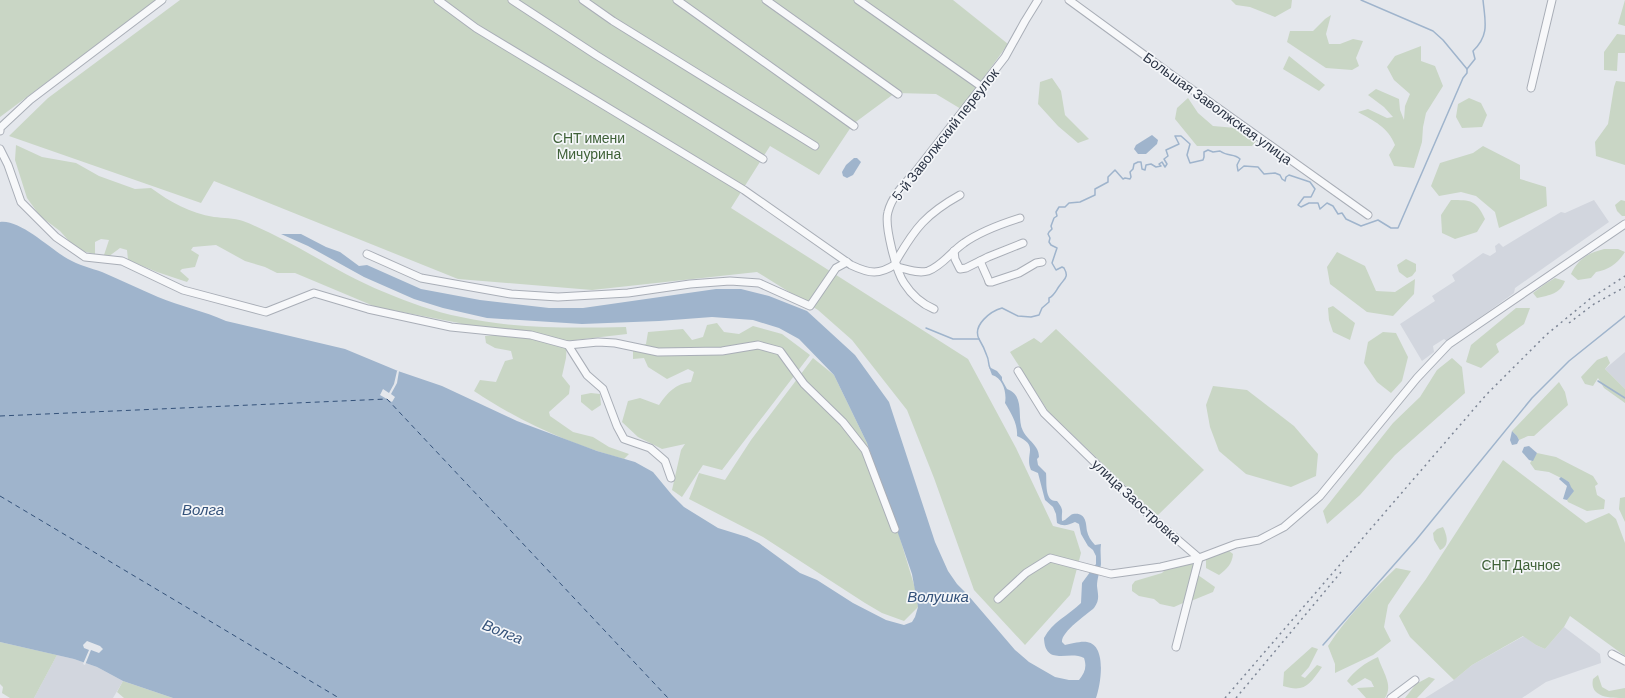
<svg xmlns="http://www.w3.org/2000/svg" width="1625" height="698" font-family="Barlow,sans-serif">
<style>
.built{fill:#d2d6de}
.green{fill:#c9d6c5}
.water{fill:#9fb4cc}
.pier{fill:#e4e7ec}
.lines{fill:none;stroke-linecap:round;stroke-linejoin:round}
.stream{stroke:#9fb4cc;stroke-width:1.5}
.ferry{stroke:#34527a;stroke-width:1;stroke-dasharray:5 4;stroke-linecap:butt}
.minor-casing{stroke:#a9aeb7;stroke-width:9}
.minor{stroke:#f7f8fa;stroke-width:7}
.rail{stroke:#7d8696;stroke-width:1.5;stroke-dasharray:2 4;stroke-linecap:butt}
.labels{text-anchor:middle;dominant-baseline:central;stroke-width:3.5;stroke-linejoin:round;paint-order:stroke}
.street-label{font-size:14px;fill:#2b3445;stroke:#f4f6f9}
.park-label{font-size:14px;fill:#3f6138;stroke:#f4f6f9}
.water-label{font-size:15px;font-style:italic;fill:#34527a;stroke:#f4f6f9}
</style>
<rect width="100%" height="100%" fill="#e4e7ec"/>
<g class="built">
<polygon points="1594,200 1609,222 1515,288 1514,293 1447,341 1444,339 1433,346 1434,352 1422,361 1400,324 1435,301 1432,296 1455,281 1452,275 1483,253 1490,256 1496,252 1495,246 1499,243 1503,247 1561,212 1565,213"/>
<polygon points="1625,352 1625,389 1605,369"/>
<polygon points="1564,627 1600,654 1601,663 1546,682 1522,698 1425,698 1454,680 1472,665 1524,636 1536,645 1545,649"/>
<polygon points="57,655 74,659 97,667 123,681 113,698 34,698"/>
</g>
<g class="green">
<polygon points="0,0 157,0 0,117"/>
<polygon points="180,0 953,0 1008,44 961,109 936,94 895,93 853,124 819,175 770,146 731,208 968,359 1016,448 1053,526 1074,531 1081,553 1070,595 1025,645 974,590 934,478 907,410 852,340 818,310 757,272 592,290 458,279 214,181 201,203 9,136 48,98"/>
<polygon points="1231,0 1292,0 1291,8 1275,17 1250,7 1236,5"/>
<polygon points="1625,0 1625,26 1618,24"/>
<polygon points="1331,15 1326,34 1329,44 1340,44 1353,39 1363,41 1356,58 1359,66 1352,70 1326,68 1287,42 1290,31 1313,31 1325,19"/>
<polygon points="1617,34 1625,35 1625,53 1618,53 1617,71 1604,70 1604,52"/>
<path d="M 1421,46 L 1421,61 L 1435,66 L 1443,86 L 1426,113 L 1423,127 L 1422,142 L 1414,168 L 1394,166 L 1389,155 L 1395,145 C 1388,127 1374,121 1358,112 L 1368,109 L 1387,118 L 1393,117 L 1384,107 L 1368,95 L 1376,89 L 1399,99 L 1400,110 L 1404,120 L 1405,106 L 1410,94 L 1394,80 L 1387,67 L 1395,56 Z"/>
<polygon points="1289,56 1325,85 1319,91 1283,69"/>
<polygon points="1052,78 1061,91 1065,115 1089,139 1078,143 1058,126 1038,104 1040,82"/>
<polygon points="1616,81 1625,82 1625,165 1596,156 1595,142 1608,124 1614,87"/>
<polygon points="1188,98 1198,113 1213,126 1236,128 1256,141 1252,146 1197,146 1175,119 1177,108"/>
<polygon points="1469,98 1481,103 1487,115 1482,127 1462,128 1456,117 1458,104"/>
<path d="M 16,145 L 42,157 L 76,163 L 99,176 L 135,189 L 151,188 C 170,202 190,213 214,217 C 223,218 234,218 243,221 C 292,240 335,272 384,292 C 408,302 435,312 461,317 C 515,329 571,328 626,327 L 627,334 L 567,341 L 566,358 L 562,376 L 570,386 L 569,394 L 549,412 L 550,416 L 573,432 L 593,437 L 609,447 L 629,454 L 624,459 C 571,445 519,421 474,391 L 480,380 L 496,382 L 505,361 L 513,359 L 511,351 L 495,348 L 486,343 L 485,336 L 496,335 L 496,330 L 476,331 L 459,323 L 376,307 L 295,273 L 277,273 L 265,267 L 245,261 L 216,245 L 193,247 L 191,250 L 199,255 L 195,267 L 182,269 L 180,271 L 189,279 L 187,282 L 157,272 L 128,260 L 127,250 L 120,248 L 108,257 L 104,255 L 109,240 L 101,239 L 95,242 L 95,254 L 77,250 L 60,231 L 40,216 L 27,198 L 15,160 Z"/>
<polygon points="1483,146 1520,165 1520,179 1546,187 1547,206 1499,228 1495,212 1476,196 1461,192 1439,196 1431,186 1440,163 1473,153"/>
<path d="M 1451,200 C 1471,200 1476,200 1485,219 L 1477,232 L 1455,239 L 1442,233 L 1441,215 Z"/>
<polygon points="1621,200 1625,201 1625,216 1622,216 1617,211 1615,205"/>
<path d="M 1604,249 L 1618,249 L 1625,252 C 1618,263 1609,270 1596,272 L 1591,278 L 1578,280 L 1571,274 C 1578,259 1588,253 1604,249 Z"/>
<polygon points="1337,252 1365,266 1376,291 1395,292 1415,279 1414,294 1393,316 1367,312 1330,284 1327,267"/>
<polygon points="1406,259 1416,264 1416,271 1412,276 1407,278 1399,272 1397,265"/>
<path d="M 1555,278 L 1565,281 C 1560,294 1550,295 1537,298 L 1533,293 L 1545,284 Z"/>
<polygon points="1333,306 1355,323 1350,340 1333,332 1329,320 1328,308"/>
<polygon points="1516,308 1530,308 1524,324 1496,344 1499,352 1481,368 1466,362 1471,345"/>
<path d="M 717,323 L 724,332 L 739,334 L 753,326 L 782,334 L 810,355 L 722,470 L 703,465 L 682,497 L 672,490 L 681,450 L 685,444 L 662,449 L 638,437 L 622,422 L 628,401 L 640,398 L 659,405 C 668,392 675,384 691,382 L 694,372 L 688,369 L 667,379 L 648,367 L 644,358 L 633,359 L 633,348 L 646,344 L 648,332 L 683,329 L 692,340 L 703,337 L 707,325 Z"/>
<polygon points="1056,329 1204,470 1157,516 1048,411 1010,352 1034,338 1041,343"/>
<polygon points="1383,332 1396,333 1408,357 1402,381 1391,393 1377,382 1364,363 1368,342"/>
<polygon points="1607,356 1610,363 1605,369 1625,389 1625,403 1604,388 1598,378 1593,386 1585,384 1581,377 1597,360"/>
<polygon points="813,358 834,375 867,443 893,515 915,588 918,607 904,621 882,613 865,603 763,537 689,499 699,473 725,480 751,440"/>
<polygon points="1452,358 1462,367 1465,393 1395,455 1360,495 1327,524 1323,511 1393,423 1420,397 1437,370"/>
<polygon points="1559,382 1565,392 1568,405 1534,436 1528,436 1519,440 1517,436 1512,431"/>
<polygon points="1213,386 1247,390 1294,426 1318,454 1316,476 1291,487 1246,474 1219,451 1210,427 1206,405"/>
<polygon points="591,393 600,394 601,405 592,411 581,402 581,395"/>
<path d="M 1537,453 L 1556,457 L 1593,476 L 1598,484 L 1595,486 L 1597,495 L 1605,500 L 1604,509 L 1587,511 L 1568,502 L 1567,500 C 1571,494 1571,489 1569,482 L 1549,472 L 1535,470 L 1530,463 Z"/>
<polygon points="1503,460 1586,523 1609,513 1616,519 1625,543 1625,656 1570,616 1564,627 1545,649 1536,645 1523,636 1472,665 1454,680 1410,637 1399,616 1426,579"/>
<polygon points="1625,497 1625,522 1619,509 1620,498"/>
<path d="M 1443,527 C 1447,535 1450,546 1440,550 L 1434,540 L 1433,533 L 1437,529 Z"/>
<path d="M 1228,550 L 1233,554 C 1232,564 1227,569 1219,575 L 1206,568 L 1206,559 Z"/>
<polygon points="1191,563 1195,564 1183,603 1174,607 1160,604 1154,599 1139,596 1132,591 1132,585 1135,581 1162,573 1166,569"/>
<path d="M 1396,568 L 1411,571 L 1388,605 L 1384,627 L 1391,641 L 1373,655 L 1335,673 L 1335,664 L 1328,646 C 1347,617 1371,592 1396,568 Z"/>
<polygon points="1198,575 1215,587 1213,592 1191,601"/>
<polygon points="0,642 57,655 34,698 10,698 2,693 3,687 0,684"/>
<path d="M 1312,647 L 1318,649 L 1309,667 L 1301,676 L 1305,678 L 1317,665 L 1322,667 C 1310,684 1305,693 1283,686 L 1284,672 Z"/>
<path d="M 1378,657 C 1382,671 1394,685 1385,698 L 1366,698 L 1357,688 L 1374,687 L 1371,681 L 1365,678 L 1352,686 L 1347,681 C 1355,670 1365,663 1378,657 Z"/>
<path d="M 1598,675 L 1602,687 L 1609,691 L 1625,688 L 1625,698 C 1611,698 1589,698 1593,679 Z"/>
<polygon points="1429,677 1435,679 1417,698 1405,698 1416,684"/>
<polygon points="123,681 173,698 124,698 117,692"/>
</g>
<g class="water">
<polygon points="1152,135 1158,140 1157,144 1146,154 1138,154 1134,149 1136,145"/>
<polygon points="854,158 857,158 861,162 853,175 847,178 843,176 842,172 846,165"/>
<path d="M 0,222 C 20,219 50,249 68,259 C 78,265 91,268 102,272 C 121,280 139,289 158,297 C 180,306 204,311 226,321 L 345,349 L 398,371 L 442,386 L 517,421 L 597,451 L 635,462 L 653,472 L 672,495 L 684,507 L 718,528 L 747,537 L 759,543 L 800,573 L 817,580 L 853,603 L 886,620 L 904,625 L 912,622 L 915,617 L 918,607 L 912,574 L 867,443 L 834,375 L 799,339 L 779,328 L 753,320 L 712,317 L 659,321 L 582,324 L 487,318 L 443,308 L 414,299 L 364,277 L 308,246 L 281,234 L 301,234 L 326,247 L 340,252 L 359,266 L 367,265 L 421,289 L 480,300 L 549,308 L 583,308 L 716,289 L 741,289 L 769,296 L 807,311 L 855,355 L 889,402 L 935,542 L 948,571 L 957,584 L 967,594 L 1015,650 L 1029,662 L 1055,677 L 1069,680 L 1079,680 C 1085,673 1087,667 1084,658 C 1069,650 1045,667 1044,638 C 1052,622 1069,615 1081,603 L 1082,583 L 1096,564 L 1096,556 L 1093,550 L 1088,546 L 1081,534 L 1079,524 L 1075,522 C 1068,525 1064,527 1057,523 L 1056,514 L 1053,507 L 1045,500 L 1038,473 L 1031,470 C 1024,454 1040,446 1017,436 C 1018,424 1011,413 1005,403 C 1007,393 1003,378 992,375 L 989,367 L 997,371 L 1002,377 L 1002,380 L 1007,389 C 1026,396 1016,418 1023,431 C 1028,441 1039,445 1039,457 L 1037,459 L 1038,465 L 1046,473 C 1047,482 1044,502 1057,501 C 1065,511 1061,511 1062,521 C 1067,520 1069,515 1073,514 C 1086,512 1086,523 1087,531 C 1088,536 1091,541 1095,545 L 1101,544 C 1100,551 1101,557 1101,564 C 1100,571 1097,579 1097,586 C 1098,595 1100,600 1094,608 C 1086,615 1061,632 1062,642 L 1065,645 C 1071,644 1080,641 1087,642 C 1107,645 1101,684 1096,698 L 173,698 L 123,681 L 97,667 L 74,659 L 0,642 Z"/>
<polygon points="1512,431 1517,436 1519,440 1517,444 1512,445 1510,440"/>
<polygon points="1529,446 1537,453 1533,461 1529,460 1522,452 1524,447"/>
<polygon points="1561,477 1569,482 1571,487 1574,491 1567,500 1563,499 1567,486 1559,479"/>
</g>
<g class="pier">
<polygon points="397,371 399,371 397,383 391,394 395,397 392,402 380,395 383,389 389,393 394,384"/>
<polygon points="87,641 100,646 103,649 99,653 91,650 85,665 83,664 89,650 84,648 83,645"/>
</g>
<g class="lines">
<g class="stream">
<polyline points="1361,0 1433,31 1443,40 1467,69"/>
<polyline points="926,328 953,339 979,339"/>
<path d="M 990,368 C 988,364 989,360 987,356 C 985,350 982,344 979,339 C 972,325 991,311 1002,308 L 1018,316 L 1031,317 L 1039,315 L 1042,308 L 1049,302 L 1049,298 C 1055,295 1056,290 1060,285 C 1065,278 1069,277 1064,268 L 1062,267 L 1056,270 L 1052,263 L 1057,248 L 1051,245 L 1049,242 L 1050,238 L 1048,234 L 1049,232 L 1052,229 L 1051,226 L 1054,218 L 1057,216 L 1056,212 L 1059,207 L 1065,207 L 1069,203 L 1080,202 L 1095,195 L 1095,189 L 1108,182 L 1108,177 L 1115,170 L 1123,179 L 1125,178 L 1130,179 L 1131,177 L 1130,172 L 1133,169 L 1134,164 L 1138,162 L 1141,162 L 1142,169 L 1145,170 L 1146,165 L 1151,164 L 1156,167 L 1161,166 L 1159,164 L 1162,162 L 1165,167 L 1167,164 L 1164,159 L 1168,156 L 1166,150 L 1179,144 L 1175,136 L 1181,136 L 1190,144 L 1187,155 L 1190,163 L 1203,160 L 1204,157 L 1204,152 L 1208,150 L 1213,152 L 1220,151 C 1228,157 1234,153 1240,159 L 1237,165 L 1238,171 L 1244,166 L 1258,167 L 1264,174 L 1275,173 L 1280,175 L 1282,179 L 1285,181 L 1286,177 L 1289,175 L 1310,182 L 1315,189 L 1311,197 L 1304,197 L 1298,205 L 1301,207 L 1309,203 L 1318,203 L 1320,209 L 1327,203 L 1333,206 L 1338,214 L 1342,213 L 1346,219 L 1361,226 L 1378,220 L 1391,228 L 1398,228 L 1463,78 L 1467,73 L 1467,69 L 1475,59 L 1473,51 C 1490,35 1485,21 1483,0"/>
<polyline points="1598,381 1625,398"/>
<polyline points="1323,645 1416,540 1532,398 1569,361 1625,316"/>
</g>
<g class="ferry">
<polyline points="0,416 387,399 668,698"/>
<polyline points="0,496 339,698"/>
</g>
<g class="minor-casing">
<g id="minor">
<path d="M 438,0 L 476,28 L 744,190 L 851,265 C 870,274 879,275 896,264"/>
<polyline points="512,0 596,55 763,159"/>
<polyline points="583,0 613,21 815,146"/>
<polyline points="677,0 854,126"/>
<polyline points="766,0 898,94"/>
<polyline points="858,0 982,87"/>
<polyline points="1069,0 1180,81 1368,215"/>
<polyline points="1531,88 1552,0"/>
<polyline points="0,131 0,128 30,100 162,0"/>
<polyline points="0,149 8,165 21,202 56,237 85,257 122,261 183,290 266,312 314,293 368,309 451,327 531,335 568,345 587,375 603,389 617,426 624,439 650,448 665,461 671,478"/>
<polyline points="954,251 955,259 960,269 966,268 988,257 1023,243"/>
<polyline points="367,254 421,278 511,294 558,297 628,293 690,284 730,281 759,283 810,306 836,268 847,262"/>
<path d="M 896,261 C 915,228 926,214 960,195"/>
<polyline points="980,261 988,279 989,282 992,282 1019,273 1036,263 1042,262"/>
<path d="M 897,267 C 906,269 918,274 928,271 C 942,266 952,251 964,243 C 981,231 1001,224 1020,218"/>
<path d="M 934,309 C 922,304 911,294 904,283 C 896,271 884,225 888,212 C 892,196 905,183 916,171 L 1005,57 L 1025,21 L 1038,0"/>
<polyline points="568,345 598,342 615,343 658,352 722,351 758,345 780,351 804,384 843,422 865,450 895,529"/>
<polyline points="1018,371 1044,413 1151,517 1199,558 1176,647"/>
<polyline points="998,599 1026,573 1050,558 1111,574 1161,567 1199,558 1236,544 1259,540 1284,527 1320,496 1417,378 1449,344 1625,224"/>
<polyline points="1612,654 1625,661"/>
<polyline points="1391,698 1415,680"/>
</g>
</g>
<use href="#minor" class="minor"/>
<g class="rail">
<polyline points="1569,323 1594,304 1625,287"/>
<polyline points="1225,698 1486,395 1546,335 1591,298 1625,276"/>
<polyline points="1236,698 1341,572"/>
</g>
</g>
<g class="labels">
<g class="street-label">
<text transform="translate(1218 108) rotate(36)">Большая Заволжская улица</text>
<text transform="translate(945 134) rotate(-52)">5-й Заволжский переулок</text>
<text transform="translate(1137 501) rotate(43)">улица Заостровка</text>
</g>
<g class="park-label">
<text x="589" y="137">СНТ имени<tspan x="589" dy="16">Мичурина</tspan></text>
<text x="1521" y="564">СНТ Дачное</text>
</g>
<g class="water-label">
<text x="203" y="509">Волга</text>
<text x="938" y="596">Волушка</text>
<text transform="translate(503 631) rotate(22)">Волга</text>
</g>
</g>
</svg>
